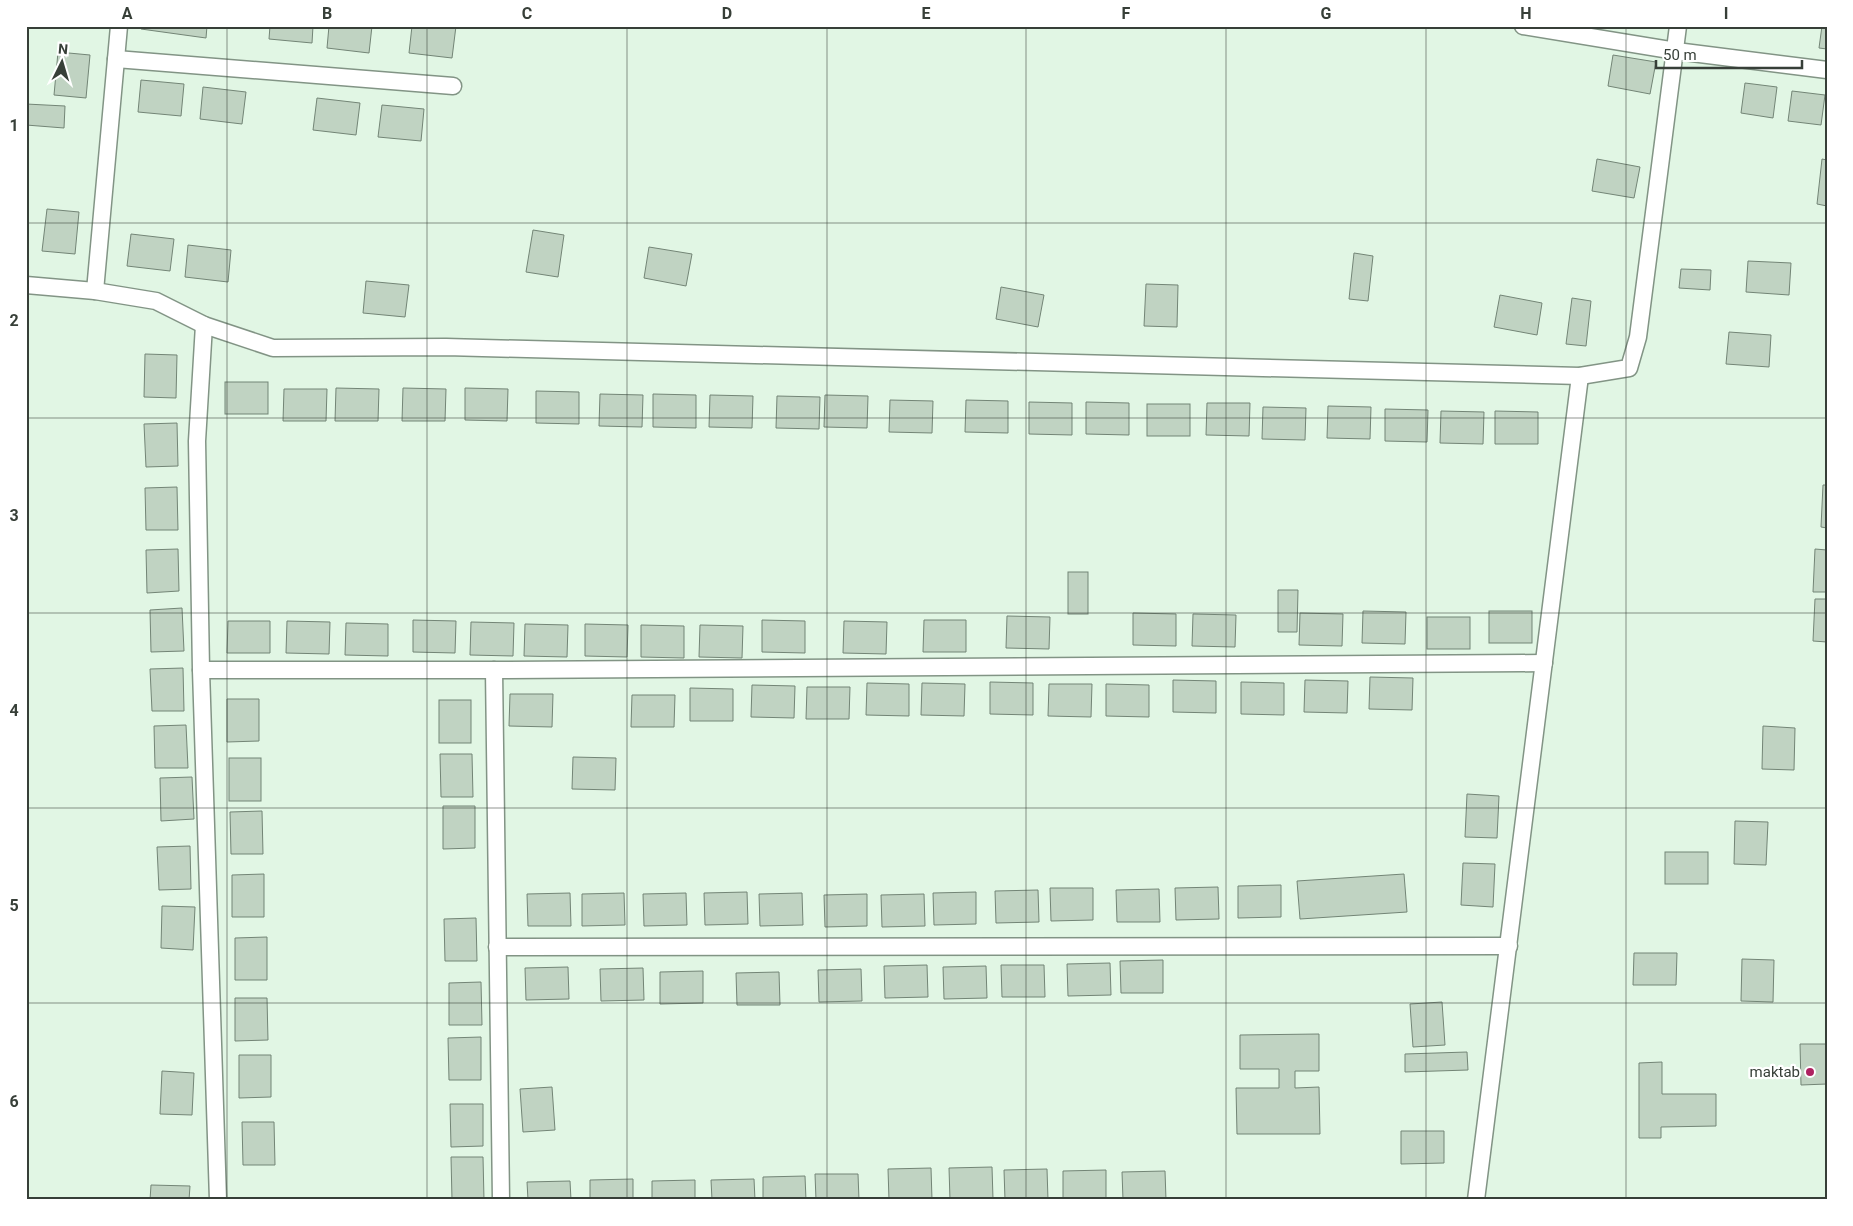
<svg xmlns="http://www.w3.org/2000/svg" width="1853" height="1226" font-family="Roboto,sans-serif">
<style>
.building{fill:#c0d3c2;stroke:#738576}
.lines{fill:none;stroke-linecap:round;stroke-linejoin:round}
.minor-casing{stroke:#829485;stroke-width:19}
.minor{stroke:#fff;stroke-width:16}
.grid{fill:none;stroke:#373f38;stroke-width:1;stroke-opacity:0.55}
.poi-dot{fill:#ae2261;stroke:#fff;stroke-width:2}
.labels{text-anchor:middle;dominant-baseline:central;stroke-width:4.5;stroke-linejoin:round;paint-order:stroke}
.poi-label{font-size:15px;fill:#373f38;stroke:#fff;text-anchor:end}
.neatline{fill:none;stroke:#373f38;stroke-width:2}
.grid-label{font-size:16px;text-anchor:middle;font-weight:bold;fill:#373f38}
</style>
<rect width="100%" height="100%" fill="#e1f6e4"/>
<g class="building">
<polygon points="141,26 207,26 206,38 141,29"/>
<polygon points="270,26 313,26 312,43 269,39"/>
<polygon points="329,26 372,26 369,53 327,48"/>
<polygon points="412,26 456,26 452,58 409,53"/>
<polygon points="1822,26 1827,26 1827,49 1819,48"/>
<polygon points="58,52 90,55 86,98 54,95"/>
<polygon points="1613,55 1656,62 1650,94 1608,86"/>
<polygon points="141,80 184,84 181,116 138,112"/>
<polygon points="1745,83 1777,87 1773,118 1741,113"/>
<polygon points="203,87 246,92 242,124 200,119"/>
<polygon points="1792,91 1825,95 1821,125 1788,121"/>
<polygon points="317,98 360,103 356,135 313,130"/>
<polygon points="26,104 65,106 64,128 26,125"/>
<polygon points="382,105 424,109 421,141 378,137"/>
<polygon points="1597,159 1640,167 1634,198 1592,191"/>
<polygon points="1822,159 1827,160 1827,206 1817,204"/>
<polygon points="47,209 79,212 75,254 42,251"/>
<polygon points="533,230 564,235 558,277 526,272"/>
<polygon points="131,234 174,239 170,271 127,266"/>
<polygon points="188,245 231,250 228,282 185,277"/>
<polygon points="649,247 692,254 686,286 644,278"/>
<polygon points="1354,253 1373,256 1368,301 1349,299"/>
<polygon points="1748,261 1791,263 1789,295 1746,292"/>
<polygon points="1681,269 1711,270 1710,290 1679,288"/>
<polygon points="366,281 409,285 405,317 363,313"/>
<polygon points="1146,284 1178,285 1177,327 1144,326"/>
<polygon points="1001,287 1044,295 1038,327 996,319"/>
<polygon points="1500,295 1542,303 1537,335 1494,327"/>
<polygon points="1572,298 1591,301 1586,346 1566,344"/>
<polygon points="1729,332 1771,335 1769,367 1726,364"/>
<polygon points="145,354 177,355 176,398 144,397"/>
<rect x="225" y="382" width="43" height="32"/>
<polygon points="336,388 379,389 378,421 335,421"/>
<polygon points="403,388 446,389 445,421 402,421"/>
<polygon points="465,388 508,389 507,421 465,420"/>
<polygon points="284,389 327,389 326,421 283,421"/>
<polygon points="536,391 579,392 579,424 536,423"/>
<polygon points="600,394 643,395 642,427 599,426"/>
<polygon points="653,394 696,395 696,428 653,427"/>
<polygon points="710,395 753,396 752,428 709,427"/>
<polygon points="825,395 868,396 867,428 824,427"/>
<polygon points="777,396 820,397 819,429 776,428"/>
<polygon points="890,400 933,401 932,433 889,432"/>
<polygon points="966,400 1008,401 1008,433 965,432"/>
<polygon points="1029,402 1072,403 1072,435 1029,434"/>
<polygon points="1086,402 1129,403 1129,435 1086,434"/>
<polygon points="1207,403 1250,403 1249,436 1206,435"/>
<rect x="1147" y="404" width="43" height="32"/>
<polygon points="1328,406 1371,407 1370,439 1327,438"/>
<polygon points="1263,407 1306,408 1305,440 1262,439"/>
<polygon points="1385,409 1428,410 1427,442 1385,441"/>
<polygon points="1441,411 1484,412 1483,444 1440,443"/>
<polygon points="1495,411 1538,412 1538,444 1495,444"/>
<polygon points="177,423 178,466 146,467 144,424"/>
<polygon points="1823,485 1827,485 1827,528 1821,527"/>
<polygon points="177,487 178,530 146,530 145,488"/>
<polygon points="178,549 179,591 147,593 146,550"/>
<polygon points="1815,549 1827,550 1827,592 1813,592"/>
<rect x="1068" y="572" width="20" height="42"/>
<polygon points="1278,590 1298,590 1297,632 1278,632"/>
<polygon points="1815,599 1827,599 1827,642 1813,641"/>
<polygon points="182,608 184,651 151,652 150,610"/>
<polygon points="1363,611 1406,612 1405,644 1362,643"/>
<rect x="1489" y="611" width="43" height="32"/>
<polygon points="1133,613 1176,614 1176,646 1133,645"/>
<polygon points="1300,613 1343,614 1342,646 1299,645"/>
<polygon points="1193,614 1236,615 1235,647 1192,646"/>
<polygon points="1007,616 1050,617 1049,649 1006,648"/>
<rect x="1427" y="617" width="43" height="32"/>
<polygon points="413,620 456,621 455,653 413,652"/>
<polygon points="762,620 805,621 805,653 762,652"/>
<polygon points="924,620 966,620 966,652 923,652"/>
<polygon points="228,621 270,621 270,653 227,653"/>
<polygon points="287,621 330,622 329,654 286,653"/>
<polygon points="844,621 887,622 886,654 843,653"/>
<polygon points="471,622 514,623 513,656 470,655"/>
<polygon points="346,623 388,624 388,656 345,655"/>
<polygon points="525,624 568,625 567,657 524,656"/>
<polygon points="585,624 628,625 627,657 585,656"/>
<polygon points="641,625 684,626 684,658 641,657"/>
<polygon points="700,625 743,626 742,658 699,657"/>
<polygon points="183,668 184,711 152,711 150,669"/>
<polygon points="1370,677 1413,678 1412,710 1369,709"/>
<polygon points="1173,680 1216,681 1216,713 1173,712"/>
<polygon points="1305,680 1348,681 1347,713 1304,712"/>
<polygon points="990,682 1033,683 1033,715 990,714"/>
<polygon points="1241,682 1284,683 1284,715 1241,714"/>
<polygon points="867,683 909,684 909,716 866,715"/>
<polygon points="922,683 965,684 964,716 921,715"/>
<polygon points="1049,684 1092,684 1091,717 1048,716"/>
<polygon points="1106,684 1149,685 1149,717 1106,716"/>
<polygon points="752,685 795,686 794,718 751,717"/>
<polygon points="807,687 850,687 849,719 806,719"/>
<polygon points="690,688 733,689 733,721 690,721"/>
<polygon points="510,694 553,694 552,727 509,726"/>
<polygon points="632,695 675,695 674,727 631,727"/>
<polygon points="227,699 259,699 259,741 227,742"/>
<rect x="439" y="700" width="32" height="43"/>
<polygon points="186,725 188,768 155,768 154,726"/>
<polygon points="1763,726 1795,728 1794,770 1762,769"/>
<polygon points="440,754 472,754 473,797 441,797"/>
<polygon points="573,757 616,758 615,790 572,789"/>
<rect x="229" y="758" width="32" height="43"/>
<polygon points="192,777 194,819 161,821 160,778"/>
<polygon points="1467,794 1499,796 1497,838 1465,837"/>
<polygon points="443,806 475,806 475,848 443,849"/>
<polygon points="262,811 263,854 231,854 230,812"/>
<polygon points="1735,821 1768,822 1766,865 1734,864"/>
<polygon points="190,846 191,889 159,890 157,847"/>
<rect x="1665" y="852" width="43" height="32"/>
<polygon points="1463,863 1495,864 1493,907 1461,905"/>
<polygon points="264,874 264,917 232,917 232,875"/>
<polygon points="1404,874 1407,912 1300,919 1297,881"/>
<polygon points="1281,885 1281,917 1238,918 1238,886"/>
<polygon points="1218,887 1219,919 1176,920 1175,888"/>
<polygon points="1050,888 1093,888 1093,920 1051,921"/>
<polygon points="1159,889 1160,922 1117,922 1116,890"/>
<polygon points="1038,890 1039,922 996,923 995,891"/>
<polygon points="747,892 748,924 705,925 704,893"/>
<polygon points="976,892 976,924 934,925 933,893"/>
<polygon points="570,893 571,926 528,926 527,894"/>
<polygon points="624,893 625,925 582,926 582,894"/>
<polygon points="686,893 687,925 644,926 643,894"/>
<polygon points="802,893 803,925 760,926 759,894"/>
<polygon points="867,894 867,926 825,927 824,895"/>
<polygon points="924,894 925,926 882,927 881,895"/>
<polygon points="162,906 195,907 193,950 161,948"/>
<polygon points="476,918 477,961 445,961 444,919"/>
<polygon points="267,937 267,980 235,980 235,938"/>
<polygon points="1634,953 1677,953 1676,985 1633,985"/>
<polygon points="1742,959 1774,960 1773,1002 1741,1001"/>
<polygon points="1163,960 1163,993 1121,993 1120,961"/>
<polygon points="1110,963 1111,995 1068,996 1067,964"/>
<polygon points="927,965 928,997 885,998 884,966"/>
<polygon points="1001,965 1044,965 1045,997 1002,997"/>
<polygon points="986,966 987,998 944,999 943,967"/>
<polygon points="568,967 569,999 526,1000 525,968"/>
<polygon points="643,968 644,1000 601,1001 600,969"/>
<polygon points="861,969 862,1001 819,1002 818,970"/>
<polygon points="703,971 703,1003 660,1004 660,972"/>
<polygon points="779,972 780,1005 737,1005 736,973"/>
<polygon points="481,982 482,1025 449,1025 449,983"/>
<polygon points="235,998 267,998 268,1040 235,1041"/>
<polygon points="1442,1002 1445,1045 1413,1047 1410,1004"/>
<polygon points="1319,1034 1319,1071 1295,1071 1295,1088 1319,1087 1320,1134 1237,1134 1236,1088 1279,1088 1279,1069 1240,1069 1240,1035"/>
<polygon points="481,1037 481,1080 449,1080 448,1038"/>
<polygon points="1800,1044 1827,1044 1827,1084 1801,1085"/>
<polygon points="1467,1052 1468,1070 1405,1072 1405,1054"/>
<polygon points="239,1055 271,1055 271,1097 239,1098"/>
<polygon points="1662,1062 1662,1094 1716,1094 1716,1126 1661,1127 1661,1138 1639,1138 1639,1063"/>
<polygon points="162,1071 194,1073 192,1115 160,1114"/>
<polygon points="552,1087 555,1130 523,1132 520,1089"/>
<polygon points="450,1104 483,1104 483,1146 451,1147"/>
<polygon points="242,1122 274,1122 275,1165 243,1165"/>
<polygon points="1401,1131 1444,1131 1444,1163 1401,1164"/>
<polygon points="451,1157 483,1157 484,1200 452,1200"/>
<polygon points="992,1167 993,1199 950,1200 949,1168"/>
<polygon points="931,1168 932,1200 889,1200 888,1169"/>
<polygon points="1047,1169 1048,1200 1005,1200 1004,1170"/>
<polygon points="1106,1170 1106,1200 1063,1200 1063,1171"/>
<polygon points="1165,1171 1166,1200 1123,1200 1122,1172"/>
<polygon points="815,1174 858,1174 859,1200 816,1200"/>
<polygon points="805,1176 806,1200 763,1200 763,1177"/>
<polygon points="633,1179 633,1200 590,1200 590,1180"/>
<polygon points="754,1179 755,1200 712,1200 711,1180"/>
<polygon points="695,1180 695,1200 652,1200 652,1181"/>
<polygon points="570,1181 571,1200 528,1200 527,1182"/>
<polygon points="151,1185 190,1186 189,1200 150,1200"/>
</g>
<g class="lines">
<g class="minor-casing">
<g id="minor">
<polyline points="1523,26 1676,51 1827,70"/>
<polyline points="116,59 453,86"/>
<polyline points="26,285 95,291 156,301 204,325 273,348 446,347 1580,376 1629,368 1638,337 1678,26"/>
<polyline points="95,291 119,26"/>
<polyline points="204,325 197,441 201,670 218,1200"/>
<polyline points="201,670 494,670 1544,663"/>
<polyline points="494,670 501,1200"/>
<polyline points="497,947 1509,946"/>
<polyline points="1476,1200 1580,376"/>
</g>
</g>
<use href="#minor" class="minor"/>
</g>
<path class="grid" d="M 227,26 L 227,1200M 427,26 L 427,1200M 627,26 L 627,1200M 827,26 L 827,1200M 1026,26 L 1026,1200M 1226,26 L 1226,1200M 1426,26 L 1426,1200M 1626,26 L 1626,1200M 26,223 L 1827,223M 26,418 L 1827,418M 26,613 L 1827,613M 26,808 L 1827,808M 26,1003 L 1827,1003"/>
<circle class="poi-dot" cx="1810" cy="1072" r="5"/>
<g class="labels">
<g class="poi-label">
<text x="1800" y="1072">maktab</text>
</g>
</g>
<rect width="1853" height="1226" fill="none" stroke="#ffffff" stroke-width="55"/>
<g transform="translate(62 62) rotate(5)" stroke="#ffffff" stroke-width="4" paint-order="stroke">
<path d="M0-4L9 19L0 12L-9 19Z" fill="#373f38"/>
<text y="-8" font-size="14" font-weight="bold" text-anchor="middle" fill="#373f38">N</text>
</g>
<path d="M1656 60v8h146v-8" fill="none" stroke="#373f38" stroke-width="2.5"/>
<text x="1663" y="60" font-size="15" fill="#373f38" stroke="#ffffff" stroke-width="4" paint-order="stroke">50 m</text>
<rect x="28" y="28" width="1798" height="1170" class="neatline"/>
<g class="grid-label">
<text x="127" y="19">A</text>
<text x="327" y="19">B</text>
<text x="527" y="19">C</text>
<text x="727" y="19">D</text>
<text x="926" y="19">E</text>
<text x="1126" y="19">F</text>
<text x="1326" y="19">G</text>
<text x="1526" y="19">H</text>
<text x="1726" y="19">I</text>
<text x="14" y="131">1</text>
<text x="14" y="326">2</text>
<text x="14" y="521">3</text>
<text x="14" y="716">4</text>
<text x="14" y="911">5</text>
<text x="14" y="1107">6</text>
</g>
</svg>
